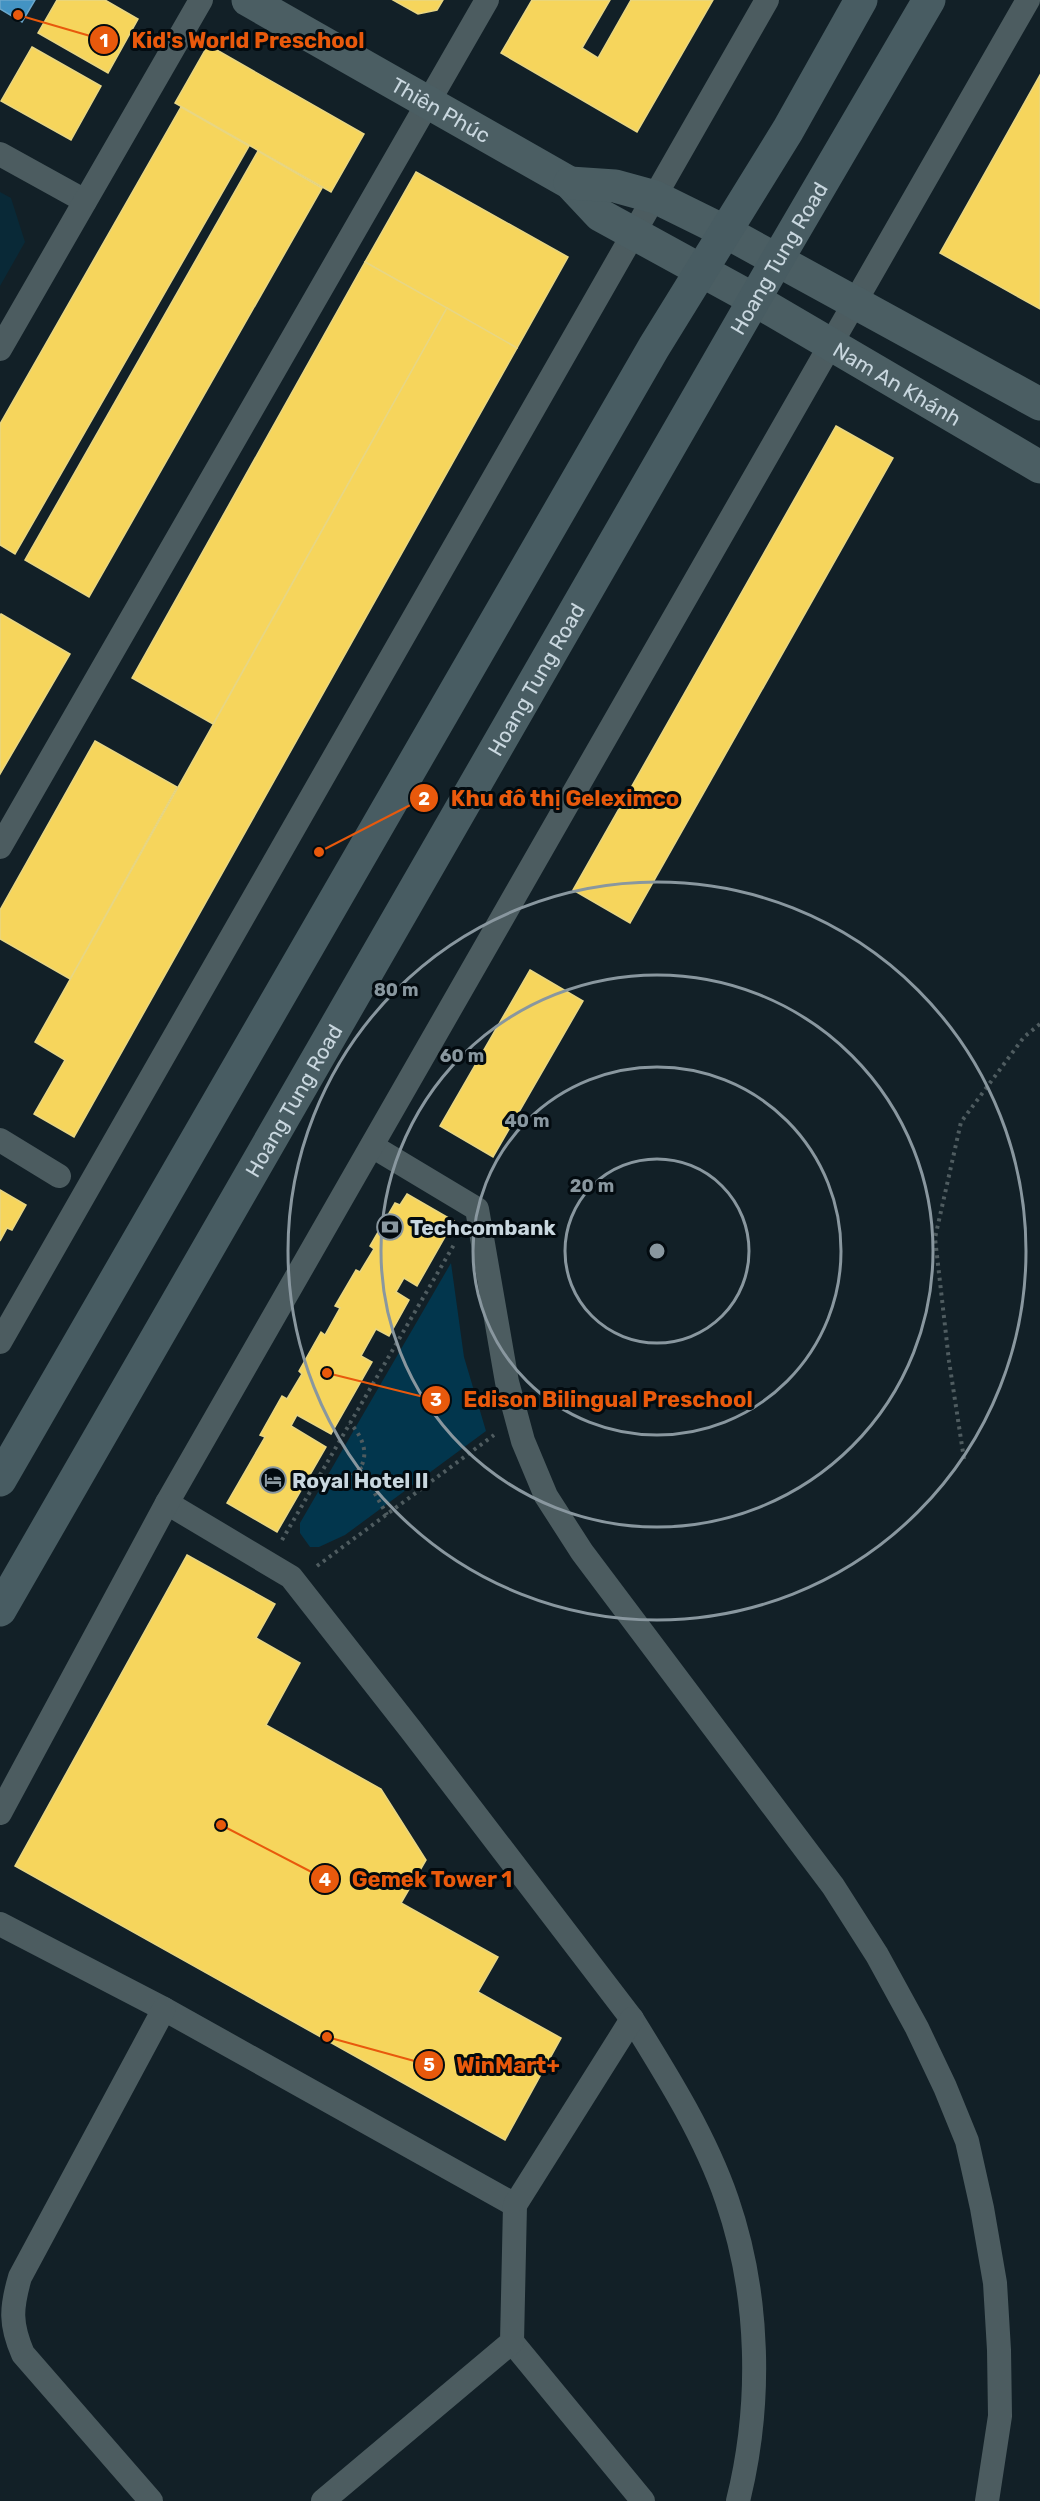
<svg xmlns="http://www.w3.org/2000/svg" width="1040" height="2501" font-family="Rubik,sans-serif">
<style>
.built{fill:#092937}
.green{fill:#02364d}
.homes{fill:#f6d55c;stroke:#e8d683;stroke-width:1.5}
.schools{fill:#4393c3;stroke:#6ba7cb;stroke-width:1.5}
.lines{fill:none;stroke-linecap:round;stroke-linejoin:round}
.path{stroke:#4f5c60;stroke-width:4;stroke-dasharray:3 4.5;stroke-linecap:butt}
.street{stroke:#4c5c60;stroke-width:24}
.secondary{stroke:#4b5e63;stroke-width:33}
.primary{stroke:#485c62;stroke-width:33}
.ring{fill:none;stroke:#89979f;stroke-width:3}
.labels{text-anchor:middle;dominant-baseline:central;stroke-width:6;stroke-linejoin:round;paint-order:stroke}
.street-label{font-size:21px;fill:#c9d7df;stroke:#030b10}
.poi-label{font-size:21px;font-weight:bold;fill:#c9d7df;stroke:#030b10;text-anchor:start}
.centre{fill:#89979f;stroke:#030b10;stroke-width:3}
.ring-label{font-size:18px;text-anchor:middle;font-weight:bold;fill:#89979f;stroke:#030b10;stroke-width:6;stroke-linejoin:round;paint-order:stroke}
.leader{fill:none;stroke:#e8590c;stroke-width:2}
.callout-dot{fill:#e8590c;stroke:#030b10;stroke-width:2}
.mark-label{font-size:18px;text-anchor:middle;font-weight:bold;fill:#fff}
.callout-label{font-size:22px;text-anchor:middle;font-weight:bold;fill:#e8590c;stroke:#030b10;stroke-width:6;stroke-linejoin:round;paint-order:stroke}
</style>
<rect width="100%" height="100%" fill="#122027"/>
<polygon class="built" points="0,192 11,198 25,242 0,286"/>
<polygon class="green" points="451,1263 464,1357 486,1431 345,1535 319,1547 310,1547 300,1533 300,1523"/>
<g class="homes">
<polygon points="57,0 105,0 138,19 108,73 38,33"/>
<polygon points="393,0 443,0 437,10 418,14"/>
<polygon points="532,0 610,0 582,48 598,58 631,0 713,0 637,132 501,53"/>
<polygon points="208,45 364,134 331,192 175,103"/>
<polygon points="32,47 101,86 71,140 1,101"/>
<polygon points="1040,75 1040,309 940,253"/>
<polygon points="181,107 249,146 15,554 0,545 0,424"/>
<polygon points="258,151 322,188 89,597 25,560"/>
<polygon points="416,172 568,257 517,348 365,262"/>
<polygon points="365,262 447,308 213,724 132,678"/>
<polygon points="447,308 517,348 74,1137 34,1114 65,1060 35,1042"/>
<polygon points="836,426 893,458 630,923 573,890"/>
<polygon points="1,614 70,654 0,774 0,616"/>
<polygon points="95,741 177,787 70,979 0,939 0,910"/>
<polygon points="530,970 583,1001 493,1157 440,1126"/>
<polygon points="0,1190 26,1205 12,1230 7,1228 0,1241"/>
<polygon points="407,1194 454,1221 417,1286 404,1278 396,1292 409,1300 389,1336 376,1329 361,1356 372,1362 331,1434 297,1415 291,1426 326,1447 277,1532 227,1503 265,1437 260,1435 282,1396 287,1399 302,1374 299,1371 321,1332 325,1335 340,1308 335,1306 356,1270 360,1272 374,1249 370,1246 395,1203 400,1205"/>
<polygon points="187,1555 275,1604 256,1638 300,1663 266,1725 381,1789 426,1860 401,1903 498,1957 478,1992 561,2038 505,2140 15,1866"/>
</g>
<polygon class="schools" points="0,0 35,0 22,22 0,9"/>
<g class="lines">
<g class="path">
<polyline points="964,1459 949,1361 935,1238 961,1122 1024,1037 1040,1024"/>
<polyline points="360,1467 387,1515"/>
<path d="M 316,1482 C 358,1488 381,1457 350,1423"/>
<polyline points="282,1540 455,1243"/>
<polyline points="317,1566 494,1435"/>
</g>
<g class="street">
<polyline points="0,154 85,201"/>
<polyline points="0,349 201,0"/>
<polyline points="0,847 487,0"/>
<polyline points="0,1140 59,1176"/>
<polyline points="372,1146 477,1209 507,1382 523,1441 546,1496 582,1552 833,1886 877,1955 917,2028 945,2087 967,2141 982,2208 995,2283 999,2350 1000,2416 987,2501"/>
<polyline points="0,1342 767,0"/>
<path d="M 167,1503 L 291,1577 L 411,1730 L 632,2019 C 668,2077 705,2136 727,2200 C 760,2296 762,2404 738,2501"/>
<polyline points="0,1813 167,1503 1028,0"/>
<polyline points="0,1924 164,2009 515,2205"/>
<polyline points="512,2342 643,2501"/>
<path d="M 151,2501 L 23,2354 C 10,2324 11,2308 20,2277 L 164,2009"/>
<polyline points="323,2501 512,2342 515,2205 632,2019"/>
</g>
<g class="secondary">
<path id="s1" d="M 248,0 L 570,183 L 600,215 L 755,300 L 1040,467"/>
<polyline points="570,183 615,186 655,197 726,232 1040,404"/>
</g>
<g class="primary">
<polyline points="0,1480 654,347 788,130 861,0"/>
<path id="s2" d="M 0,1610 L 777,260 L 929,0"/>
</g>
</g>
<g class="ring">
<circle cx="657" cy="1251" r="92"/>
<circle cx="657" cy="1251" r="184"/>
<circle cx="657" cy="1251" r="276"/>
<circle cx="657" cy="1251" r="369"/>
</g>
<defs>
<g id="bank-ring" transform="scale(1.35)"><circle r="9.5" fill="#030b10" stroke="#89979f" stroke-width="1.5"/><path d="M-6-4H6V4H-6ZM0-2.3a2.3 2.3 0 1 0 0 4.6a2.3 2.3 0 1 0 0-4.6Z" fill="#89979f"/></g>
<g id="hotel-ring" transform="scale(1.35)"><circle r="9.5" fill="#030b10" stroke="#89979f" stroke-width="1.5"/><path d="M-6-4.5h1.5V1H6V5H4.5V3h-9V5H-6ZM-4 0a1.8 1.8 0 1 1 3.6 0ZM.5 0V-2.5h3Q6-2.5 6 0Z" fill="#89979f"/></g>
</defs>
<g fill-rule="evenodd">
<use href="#bank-ring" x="390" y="1227"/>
<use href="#hotel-ring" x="273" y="1480"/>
</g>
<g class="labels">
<g class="street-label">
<text stroke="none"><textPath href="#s1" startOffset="222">Thiên Phúc</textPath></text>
<text stroke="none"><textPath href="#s2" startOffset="1560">Hoang Tung Road</textPath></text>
<text stroke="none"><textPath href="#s1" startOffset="756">Nam An Khánh</textPath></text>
<text stroke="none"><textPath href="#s2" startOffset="1074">Hoang Tung Road</textPath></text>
<text stroke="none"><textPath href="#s2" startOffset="588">Hoang Tung Road</textPath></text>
</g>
<g class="poi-label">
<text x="410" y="1227">Techcombank</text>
<text x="292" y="1480">Royal Hotel II</text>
</g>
</g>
<circle cx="657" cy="1251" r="9" class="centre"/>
<g class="ring-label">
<text x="396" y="996">80 m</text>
<text x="462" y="1062">60 m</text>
<text x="527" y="1127">40 m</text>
<text x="592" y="1192">20 m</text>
</g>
<path class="leader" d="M18 15L104 40M319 852L424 798M327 1373L436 1400M221 1825L325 1879M327 2037L429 2065"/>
<g class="callout-dot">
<circle cx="18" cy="15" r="6"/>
<circle cx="319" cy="852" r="6"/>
<circle cx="327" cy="1373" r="6"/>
<circle cx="221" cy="1825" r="6"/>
<circle cx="327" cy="2037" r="6"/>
<circle cx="104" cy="40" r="15"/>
<circle cx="424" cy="798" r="15"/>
<circle cx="436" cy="1400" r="15"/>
<circle cx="325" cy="1879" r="15"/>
<circle cx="429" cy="2065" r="15"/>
</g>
<g class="mark-label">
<text x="104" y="47">1</text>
<text x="424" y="805">2</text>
<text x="436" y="1406">3</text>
<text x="325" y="1886">4</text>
<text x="429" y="2071">5</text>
</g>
<g class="callout-label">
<text x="248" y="48">Kid's World Preschool</text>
<text x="565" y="806">Khu đô thị Geleximco</text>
<text x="608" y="1407">Edison Bilingual Preschool</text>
<text x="432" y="1887">Gemek Tower 1</text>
<text x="508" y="2073">WinMart+</text>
</g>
</svg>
